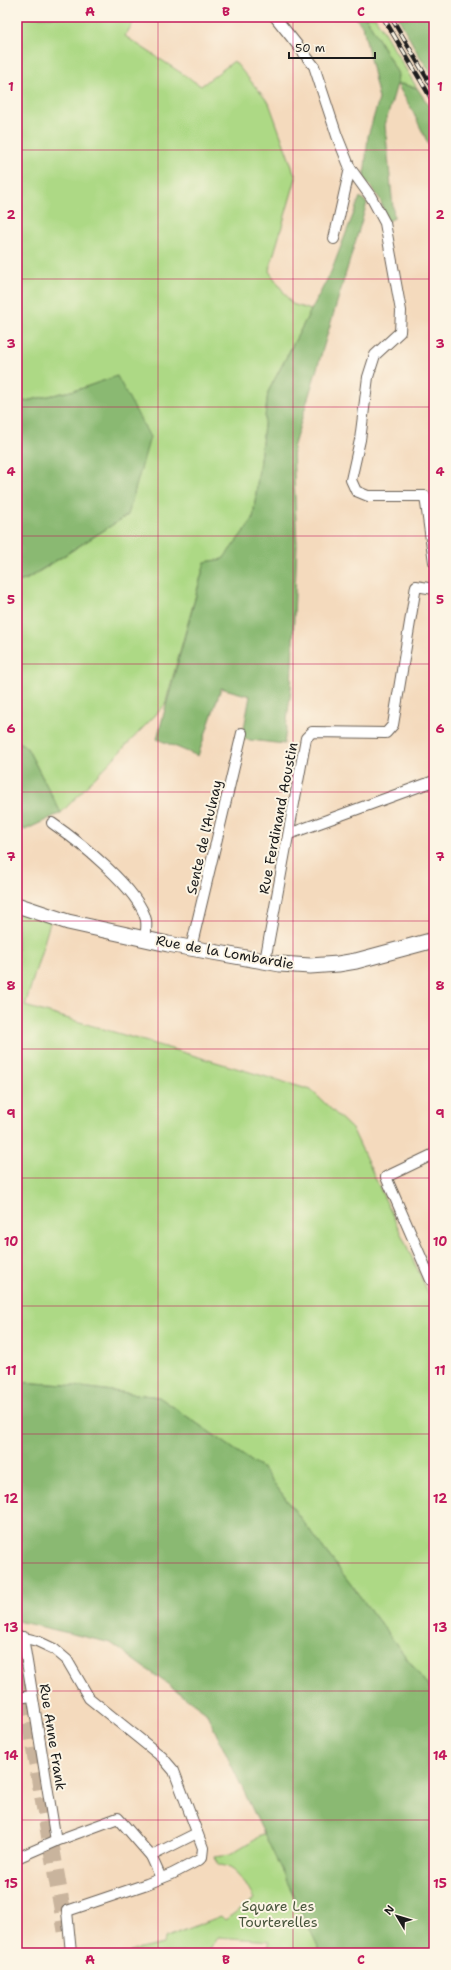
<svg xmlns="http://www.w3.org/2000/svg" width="451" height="1970" font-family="'Shantell Sans',sans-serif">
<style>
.green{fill:#add985;stroke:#647a50}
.forest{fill:#8ab972;stroke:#536a47}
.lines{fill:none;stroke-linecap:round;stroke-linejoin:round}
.trunk-tunnel{stroke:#c9b49d;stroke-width:17;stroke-dasharray:17 8;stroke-linecap:butt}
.minor-casing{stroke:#685e54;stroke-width:12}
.secondary-casing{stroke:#685e54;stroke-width:17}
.minor{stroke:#fff;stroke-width:10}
.secondary{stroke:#fff;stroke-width:15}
.rail-casing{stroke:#1c1c1c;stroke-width:4.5}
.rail{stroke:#fcf5e5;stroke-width:3;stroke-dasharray:9;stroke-linecap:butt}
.grid{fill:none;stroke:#c2185b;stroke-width:1;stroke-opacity:0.55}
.labels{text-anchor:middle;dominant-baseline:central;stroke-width:4;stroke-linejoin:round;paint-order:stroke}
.street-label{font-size:14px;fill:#1c1c1c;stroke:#fcf5e5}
.park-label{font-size:14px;fill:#48553c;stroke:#fcf5e5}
.neatline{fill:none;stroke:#c2185b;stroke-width:1.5}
.grid-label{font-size:13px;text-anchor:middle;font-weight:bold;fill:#c2185b}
</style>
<rect width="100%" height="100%" fill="#fcf5e5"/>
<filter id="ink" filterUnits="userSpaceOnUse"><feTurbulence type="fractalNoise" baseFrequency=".025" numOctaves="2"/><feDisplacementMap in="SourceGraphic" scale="8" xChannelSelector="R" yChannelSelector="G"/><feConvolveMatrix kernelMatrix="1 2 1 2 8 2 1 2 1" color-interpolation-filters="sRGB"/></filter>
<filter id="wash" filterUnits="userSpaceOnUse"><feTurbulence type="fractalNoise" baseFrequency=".012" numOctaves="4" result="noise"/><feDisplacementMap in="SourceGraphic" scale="16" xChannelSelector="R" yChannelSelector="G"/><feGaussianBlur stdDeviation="0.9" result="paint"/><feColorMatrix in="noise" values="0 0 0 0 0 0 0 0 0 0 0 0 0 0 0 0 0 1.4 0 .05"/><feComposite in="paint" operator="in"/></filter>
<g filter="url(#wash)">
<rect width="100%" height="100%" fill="#f4dabd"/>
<g class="green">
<polygon points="17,17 137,17 125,36 201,86 234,61 269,103 296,178 269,271 292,304 311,310 268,392 253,519 223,559 205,562 165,705 61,813 27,748 17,740 17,582 26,580 128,515 117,376 80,389 17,403"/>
<polygon points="366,17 375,17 417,88 397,83 398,74"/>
<polygon points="17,902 52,916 25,1006 311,1090 353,1130 434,1305 434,1694 264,1470 159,1397 66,1385 17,1382"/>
<path d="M 268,1831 L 328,1953 L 266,1953 L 270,1941 L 218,1937 L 207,1953 L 130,1953 L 130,1951 L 164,1944 L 165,1938 L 221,1916 L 225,1920 L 254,1899 C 246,1885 237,1865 218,1865 L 215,1856 L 230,1854 Z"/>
</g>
<g class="forest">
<polygon points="355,17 366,17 398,74 397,83 417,88 434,113 434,156 412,110 397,84 385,125 394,218 387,222 380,199 364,178 368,136 379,99 363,27"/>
<polygon points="398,17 431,17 434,19 434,78 417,52"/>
<polygon points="360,197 367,203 293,448 297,545 291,688 284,744 242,739 250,696 221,688 198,756 157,739 205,562 223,559 253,519 268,392 331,272"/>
<polygon points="117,376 150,437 128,515 25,580 17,582 17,403 80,389"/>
<polygon points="17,740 27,748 61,813 25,830 17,825"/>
<polygon points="17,1382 66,1385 159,1397 264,1470 434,1694 434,1953 321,1953 206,1712 111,1643 17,1621"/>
</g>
</g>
<g filter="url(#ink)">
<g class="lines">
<polyline class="trunk-tunnel" points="17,1649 66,1931"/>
<g class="minor-casing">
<g id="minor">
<polyline points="275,17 314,66 337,136 350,168 371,197 385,223 401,311 400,332 375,355 368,377 360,440 351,480 356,491 368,496 425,496 434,562"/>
<polyline points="334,239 350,168"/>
<path d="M 52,823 C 78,841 139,889 146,920 C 147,927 146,932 145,939"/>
<polyline points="289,834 434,781"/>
<polyline points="191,948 242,733"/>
<polyline points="265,961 306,738 312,732 386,733 393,725 416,586 434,589"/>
<polyline points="434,1154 386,1177 431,1280 434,1278"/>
<polyline points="17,1636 37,1641 54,1649 67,1660 89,1698 162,1757 174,1771 203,1848 202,1857 199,1860 172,1874 147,1884 67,1911 71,1953"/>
<polyline points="23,1637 56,1841"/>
<polyline points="17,1698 32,1696"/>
<polyline points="151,1856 197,1833"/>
<polyline points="17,1858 56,1841 118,1818 151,1856 161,1878"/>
</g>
</g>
<g class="secondary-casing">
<polyline id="secondary" points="17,905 68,922 168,944 280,964 310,966 338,964 356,961 434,940"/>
</g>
<use href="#minor" class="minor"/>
<use href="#secondary" class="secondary"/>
<g class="rail-casing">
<g id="rail">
<polyline points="383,17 434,103"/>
<polyline points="391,17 434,90"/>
</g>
</g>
<use href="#rail" class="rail"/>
</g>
</g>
<path class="grid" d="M 158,17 L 158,1953M 293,17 L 293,1953M 17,150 L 434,150M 17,279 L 434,279M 17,407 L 434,407M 17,536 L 434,536M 17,664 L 434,664M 17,792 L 434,792M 17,921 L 434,921M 17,1049 L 434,1049M 17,1178 L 434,1178M 17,1306 L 434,1306M 17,1434 L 434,1434M 17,1563 L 434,1563M 17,1691 L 434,1691M 17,1820 L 434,1820"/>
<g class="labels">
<g class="street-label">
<text transform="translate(278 818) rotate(-79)">Rue Ferdinand Aoustin</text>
<text transform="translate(204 837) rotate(-77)">Sente de l'Aulnay</text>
<text transform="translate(225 952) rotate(10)">Rue de la Lombardie</text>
<text transform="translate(53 1737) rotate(81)">Rue Anne Frank</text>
</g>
<g class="park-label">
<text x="278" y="1906">Square Les<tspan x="278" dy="16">Tourterelles</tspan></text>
</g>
</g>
<rect width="451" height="1970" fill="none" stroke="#fcf5e5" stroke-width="44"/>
<g transform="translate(397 1916) rotate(308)" stroke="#fcf5e5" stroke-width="3" paint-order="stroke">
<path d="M0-3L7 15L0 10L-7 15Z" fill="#1c1c1c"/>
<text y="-6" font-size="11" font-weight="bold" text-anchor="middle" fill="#1c1c1c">N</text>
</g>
<path d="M289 52v6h86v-6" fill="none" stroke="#1c1c1c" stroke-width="2"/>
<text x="295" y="52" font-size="12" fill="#1c1c1c" stroke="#fcf5e5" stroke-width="3" paint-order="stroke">50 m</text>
<rect x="22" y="22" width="407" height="1926" class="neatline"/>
<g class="grid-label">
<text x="90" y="16">A</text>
<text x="226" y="16">B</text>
<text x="361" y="16">C</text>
<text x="11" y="91">1</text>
<text x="440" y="91">1</text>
<text x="11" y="219">2</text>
<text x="440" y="219">2</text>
<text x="11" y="348">3</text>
<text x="440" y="348">3</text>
<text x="11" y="476">4</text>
<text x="440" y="476">4</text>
<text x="11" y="604">5</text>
<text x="440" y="604">5</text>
<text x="11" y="733">6</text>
<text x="440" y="733">6</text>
<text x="11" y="861">7</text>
<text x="440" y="861">7</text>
<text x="11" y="990">8</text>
<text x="440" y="990">8</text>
<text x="11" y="1118">9</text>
<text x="440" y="1118">9</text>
<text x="11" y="1246">10</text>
<text x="440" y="1246">10</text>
<text x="11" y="1375">11</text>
<text x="440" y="1375">11</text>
<text x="11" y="1503">12</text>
<text x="440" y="1503">12</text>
<text x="11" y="1632">13</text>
<text x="440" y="1632">13</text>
<text x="11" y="1760">14</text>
<text x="440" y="1760">14</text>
<text x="11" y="1888">15</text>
<text x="440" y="1888">15</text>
<text x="90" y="1964">A</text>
<text x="226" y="1964">B</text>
<text x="361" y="1964">C</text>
</g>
</svg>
